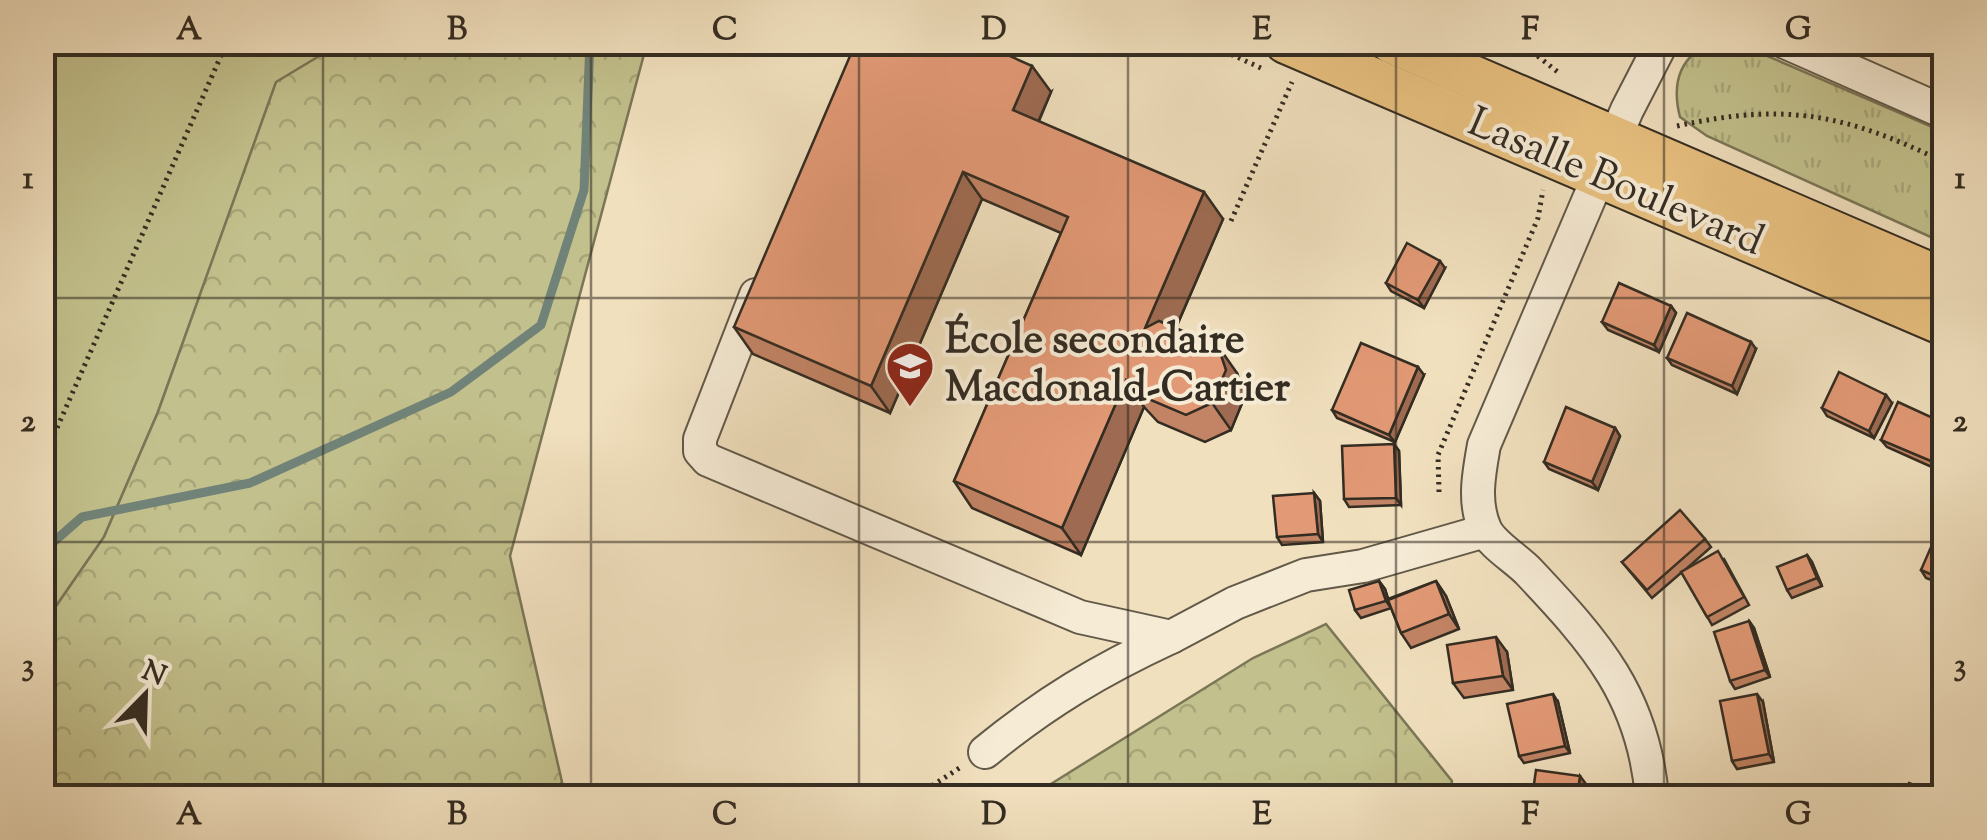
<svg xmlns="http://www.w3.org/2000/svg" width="1987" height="840" font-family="'Sorts Mill Goudy',serif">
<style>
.grass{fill:#c2c08c;stroke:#7a7657;stroke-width:2.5}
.forest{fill:url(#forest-crowns);stroke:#7a7657;stroke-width:2.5}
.park{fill:url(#park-tufts);stroke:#7a7657;stroke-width:2.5}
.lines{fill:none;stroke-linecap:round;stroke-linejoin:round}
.stream{stroke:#718378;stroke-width:9}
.minor-casing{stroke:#625949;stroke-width:36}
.major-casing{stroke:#332c22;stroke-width:46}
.path{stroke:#332c22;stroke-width:5;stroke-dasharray:2.5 5;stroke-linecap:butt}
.minor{stroke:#f6ebd5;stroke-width:32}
.major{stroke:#e8c07f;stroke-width:42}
.wall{fill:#c28465;stroke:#332c22;stroke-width:2.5}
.shaded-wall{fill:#9e6b52;stroke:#332c22;stroke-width:2.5}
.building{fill:#e29975;stroke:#332c22;stroke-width:2.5}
.grid{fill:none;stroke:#332c22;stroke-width:2.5;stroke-opacity:0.55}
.labels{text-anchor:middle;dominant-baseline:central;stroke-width:8;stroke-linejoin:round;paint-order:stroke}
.street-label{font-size:42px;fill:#332c22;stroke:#f6ebd5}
.poi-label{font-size:42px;font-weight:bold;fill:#332c22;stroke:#f6ebd5;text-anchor:start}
.neatline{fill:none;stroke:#332c22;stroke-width:4}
.grid-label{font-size:32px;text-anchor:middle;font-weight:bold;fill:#332c22}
</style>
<defs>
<pattern id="forest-crowns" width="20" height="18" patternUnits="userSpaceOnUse" patternTransform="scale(2.5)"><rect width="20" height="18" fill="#c2c08c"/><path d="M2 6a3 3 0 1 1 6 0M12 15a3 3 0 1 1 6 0" fill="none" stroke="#a7a578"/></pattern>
<pattern id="park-tufts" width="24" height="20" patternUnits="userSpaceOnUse" patternTransform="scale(2.5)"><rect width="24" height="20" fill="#c2c08c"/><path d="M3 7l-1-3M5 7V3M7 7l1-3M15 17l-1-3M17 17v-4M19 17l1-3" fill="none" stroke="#a7a578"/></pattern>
</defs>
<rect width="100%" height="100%" fill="#f1e0be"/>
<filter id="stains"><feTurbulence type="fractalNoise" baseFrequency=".002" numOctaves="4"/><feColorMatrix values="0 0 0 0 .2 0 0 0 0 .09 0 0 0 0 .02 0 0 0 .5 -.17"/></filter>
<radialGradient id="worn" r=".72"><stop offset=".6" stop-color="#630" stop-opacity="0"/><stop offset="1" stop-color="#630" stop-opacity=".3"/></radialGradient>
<polygon class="grass" points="43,43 341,43 276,83 158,412 104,537 43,625"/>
<g class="forest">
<polygon points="341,43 647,43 510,556 562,782 551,798 43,797 43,625 104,537 158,412 276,82"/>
<polygon points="1326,624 1452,781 1448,797 1042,797 1046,787 1253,658"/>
</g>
<path class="park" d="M 1717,42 L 1744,46 L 1944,132 L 1944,243 L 1707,136 L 1680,117 C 1671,82 1680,53 1717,42 Z"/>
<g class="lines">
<polyline class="stream" points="42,552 82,517 250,483 451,392 541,325 584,190 590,42"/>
<g class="minor-casing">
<g id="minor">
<polyline points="1785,42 1944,112"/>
<polyline points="756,295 700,439 700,451 708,460 1080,617 1171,637 1235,603 1306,575 1363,566 1485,531"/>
<path d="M 985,752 C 1046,702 1100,670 1171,637"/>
<path d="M 1652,798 C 1644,697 1596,643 1529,572 C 1517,559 1492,545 1485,529 C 1473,502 1479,473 1484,445 L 1627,110 L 1662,42"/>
</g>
</g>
<g class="major-casing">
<g id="major">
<polyline points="1286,42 1944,324"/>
<polyline points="1392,42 1944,280"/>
</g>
</g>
<g class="path">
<polyline points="1204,42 1261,68"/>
<polyline points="1520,42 1559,73"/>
<path d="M 1677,126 C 1786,102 1845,114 1944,162"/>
<polyline points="1231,221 1292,82"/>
<polyline points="42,462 227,42"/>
<polyline points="1439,492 1438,455 1538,218 1543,190"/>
<polyline points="913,798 961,767"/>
</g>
<use href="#minor" class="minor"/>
<use href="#major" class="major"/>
</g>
<g class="wall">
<polygon points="1051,92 1039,121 1223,219 1176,328 1237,373 1245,396 1231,430 1205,442 1158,422 1144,407 1081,555 972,508 954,481 1061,233 982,199 890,413 753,354 734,327"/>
<polygon points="1445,268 1424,308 1391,291 1386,283"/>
<polygon points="1671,306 1676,313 1659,352 1608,330 1602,322"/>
<polygon points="1756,349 1737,394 1672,365 1667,358"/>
<polygon points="1424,375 1395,442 1337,418 1332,410"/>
<polygon points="1892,403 1874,438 1827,416 1822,408"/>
<polygon points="1944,423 1943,472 1887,447 1881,440"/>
<polygon points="1615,428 1620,436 1598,490 1549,469 1544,462"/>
<polygon points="1394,444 1399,451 1401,505 1349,507 1344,499"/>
<polygon points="1314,493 1320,501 1323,542 1282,545 1277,537"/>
<polygon points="1944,534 1944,585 1926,578 1921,570"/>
<polygon points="1705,539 1711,547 1685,570 1724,559 1749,605 1712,625 1682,572 1652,598 1622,562"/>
<polygon points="1807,555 1812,562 1822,586 1792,598 1787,590"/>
<polygon points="1379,581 1385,589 1388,599 1436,581 1446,596 1459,629 1411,648 1401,633 1391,608 1361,618 1355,610"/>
<polygon points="1749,621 1754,628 1770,677 1735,689 1730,681"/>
<polygon points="1507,652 1513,690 1464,698 1453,683"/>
<polygon points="1558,702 1570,753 1524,763 1519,756"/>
<polygon points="1763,702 1774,762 1737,769 1732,761"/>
</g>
<g class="shaded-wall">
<polygon points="1032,66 1051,92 1032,136 1013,110"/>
<polygon points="963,172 982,199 890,413 871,386"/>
<polygon points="1204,192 1223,219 1164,355 1145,328"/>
<polygon points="1440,261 1445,268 1424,308 1418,300"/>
<polygon points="1671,306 1676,313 1659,352 1654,345"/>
<polygon points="1751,342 1756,349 1737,394 1732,386"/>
<polygon points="1218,346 1237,373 1245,396 1231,430 1212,403"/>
<polygon points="1418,367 1424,375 1395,442 1389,435"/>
<polygon points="1126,380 1144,407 1081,555 1062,528"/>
<polygon points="1886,395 1892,403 1874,438 1869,431"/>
<polygon points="1615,428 1620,436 1598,490 1592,482"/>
<polygon points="1394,444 1399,451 1401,505 1396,498"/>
<polygon points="1944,449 1944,469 1943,472 1938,464"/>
<polygon points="1314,493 1320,501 1323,542 1318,534"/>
<polygon points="1807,555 1812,562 1822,586 1817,578"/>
<polygon points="1379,581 1385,589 1391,608 1386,601"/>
<polygon points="1436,581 1446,596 1459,629 1449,614"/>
<polygon points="1749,621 1754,628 1770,677 1765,670"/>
<polygon points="1496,637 1507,652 1513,690 1503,676"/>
<polygon points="1553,694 1558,702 1570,753 1565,746"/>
<polygon points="1757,694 1763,702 1774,762 1769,754"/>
<polygon points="1580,776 1586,784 1584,798 1577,798"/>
</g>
<g class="building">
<polygon points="856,42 979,42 1032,66 1013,110 1204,192 1145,328 1159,321 1218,346 1226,370 1212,403 1186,415 1139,395 1126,380 1062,528 954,481 1068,217 963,172 871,386 734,327"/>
<polygon points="1407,243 1440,261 1418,300 1386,283"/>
<polygon points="1619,283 1671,306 1654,345 1602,322"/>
<polygon points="1687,313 1751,342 1732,386 1667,358"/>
<polygon points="1361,343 1418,367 1389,435 1332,410"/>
<polygon points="1839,372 1886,395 1869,431 1822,408"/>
<polygon points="1898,402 1944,423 1944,449 1938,464 1881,440"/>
<polygon points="1566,407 1615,428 1592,482 1544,462"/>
<polygon points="1394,444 1396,498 1344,499 1342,446"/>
<polygon points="1314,493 1318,534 1277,537 1273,496"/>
<polygon points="1680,510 1705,539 1647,590 1622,562"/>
<polygon points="1938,531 1944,534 1944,580 1921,570"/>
<polygon points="1718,551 1744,597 1707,617 1681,572"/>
<polygon points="1807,555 1817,578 1787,590 1777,567"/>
<polygon points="1379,581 1386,601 1355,610 1349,590"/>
<polygon points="1436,581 1449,614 1401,633 1388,600"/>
<polygon points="1749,621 1765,670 1730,681 1714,632"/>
<polygon points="1496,637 1503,676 1453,683 1447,645"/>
<polygon points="1553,694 1565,746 1519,756 1507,704"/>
<polygon points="1757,694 1769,754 1732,761 1720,701"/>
<polygon points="1536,770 1580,776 1577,798 1532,798"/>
<polygon points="1909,783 1934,793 1932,798 1903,798"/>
<polygon points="1749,789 1787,790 1787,798 1749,798"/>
</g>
<path class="grid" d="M 323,42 L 323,798M 591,42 L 591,798M 859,42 L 859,798M 1128,42 L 1128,798M 1396,42 L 1396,798M 1664,42 L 1664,798M 42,298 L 1944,298M 42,542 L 1944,542"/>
<defs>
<g id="school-pin" transform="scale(2.5)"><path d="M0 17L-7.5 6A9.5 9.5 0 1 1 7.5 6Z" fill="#8f2418" stroke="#f6ebd5"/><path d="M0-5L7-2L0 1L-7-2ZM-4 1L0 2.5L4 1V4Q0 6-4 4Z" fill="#fff"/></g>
</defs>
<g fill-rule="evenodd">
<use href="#school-pin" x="910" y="366"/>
</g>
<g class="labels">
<g class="street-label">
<text transform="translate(1615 184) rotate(23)">Lasalle Boulevard</text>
</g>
<g class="poi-label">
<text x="945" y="342">École secondaire<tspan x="945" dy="48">Macdonald-Cartier</tspan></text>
</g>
</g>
<rect width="1987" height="840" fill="none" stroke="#f1e0be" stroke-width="110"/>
<g transform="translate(145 695) rotate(23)" stroke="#f6ebd5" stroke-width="8" paint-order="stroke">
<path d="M0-8L18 38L0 25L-18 38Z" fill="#332c22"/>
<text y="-15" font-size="28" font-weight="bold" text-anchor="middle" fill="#332c22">N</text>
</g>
<rect x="55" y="55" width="1877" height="730" class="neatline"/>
<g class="grid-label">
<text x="189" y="39">A</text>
<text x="457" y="39">B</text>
<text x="725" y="39">C</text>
<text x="994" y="39">D</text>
<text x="1262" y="39">E</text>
<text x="1530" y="39">F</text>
<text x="1798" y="39">G</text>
<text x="28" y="188">1</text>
<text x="1960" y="188">1</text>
<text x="28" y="431">2</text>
<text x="1960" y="431">2</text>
<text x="28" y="675">3</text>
<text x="1960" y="675">3</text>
<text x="189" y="824">A</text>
<text x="457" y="824">B</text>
<text x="725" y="824">C</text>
<text x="994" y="824">D</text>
<text x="1262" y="824">E</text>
<text x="1530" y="824">F</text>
<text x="1798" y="824">G</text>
</g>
<rect width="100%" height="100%" filter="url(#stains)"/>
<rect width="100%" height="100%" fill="url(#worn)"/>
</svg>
